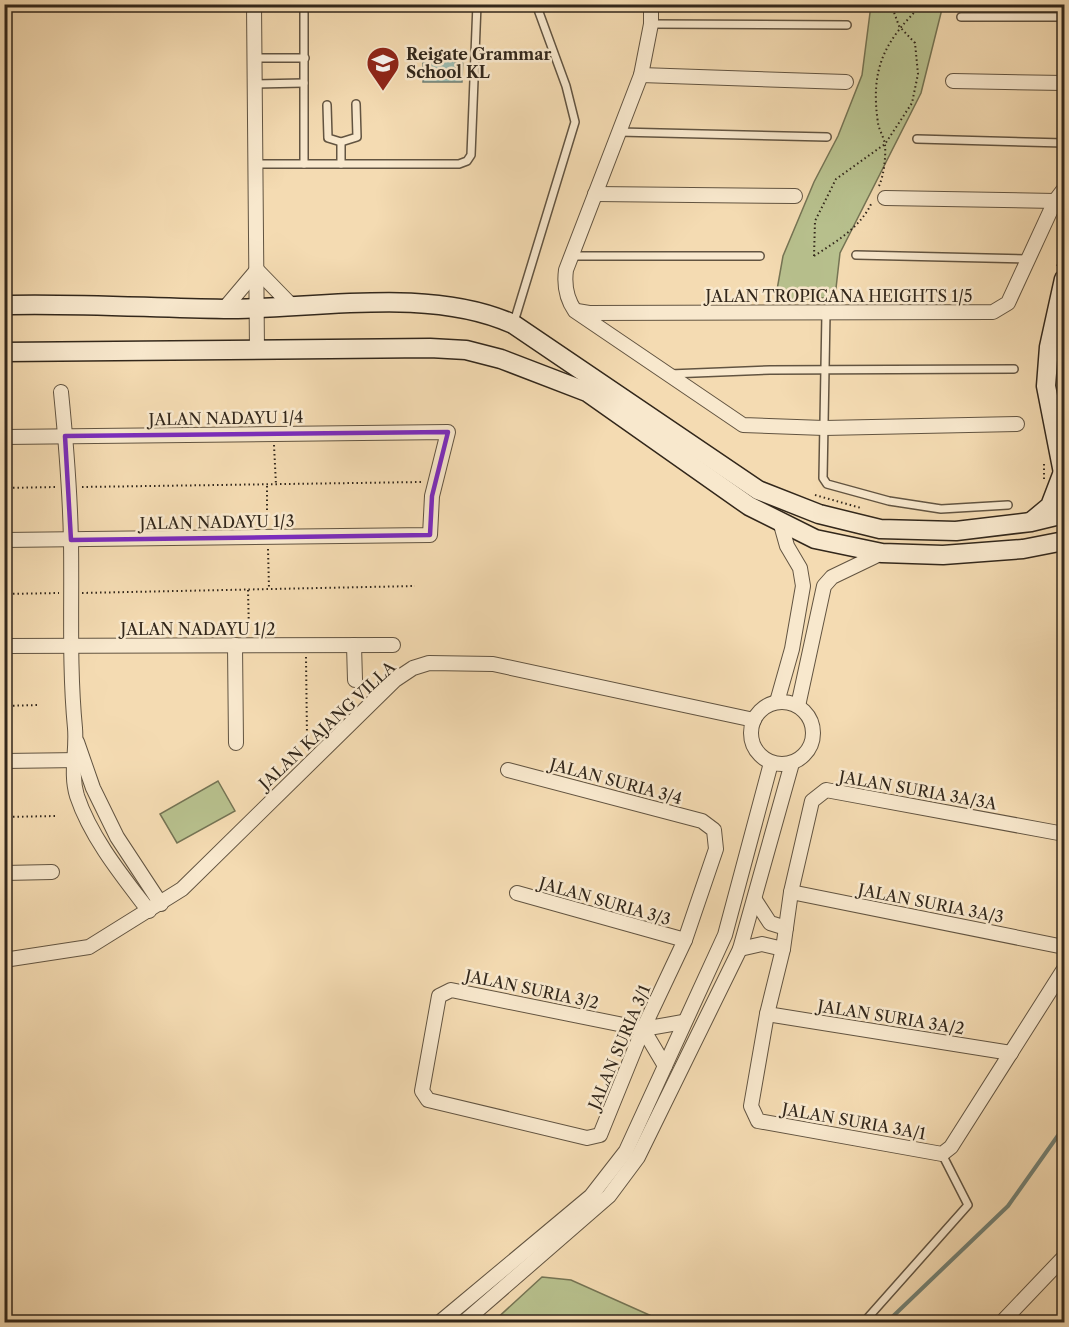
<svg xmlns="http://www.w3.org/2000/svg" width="1069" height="1327" font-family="'Libre Caslon Text',serif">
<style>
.green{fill:#b8c18e;stroke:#757454;stroke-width:1.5}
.water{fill:#9cbbb0;stroke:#728074;stroke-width:1.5}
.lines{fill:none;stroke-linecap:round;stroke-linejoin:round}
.shore{stroke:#677166;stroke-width:1.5}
.stream{stroke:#728074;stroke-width:4}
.lane-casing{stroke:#625441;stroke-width:10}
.street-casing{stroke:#625441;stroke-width:16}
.secondary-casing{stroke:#32271b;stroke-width:21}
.path{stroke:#32271b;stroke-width:2;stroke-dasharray:1.5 3;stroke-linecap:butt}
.lane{stroke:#f8e8cd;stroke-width:7}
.street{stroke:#f8e8cd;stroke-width:14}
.secondary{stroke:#f8e8cd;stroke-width:18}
.marked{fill:none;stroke:#7b2cbf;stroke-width:4.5;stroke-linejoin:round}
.labels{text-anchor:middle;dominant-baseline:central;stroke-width:5;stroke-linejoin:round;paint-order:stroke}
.poi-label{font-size:16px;font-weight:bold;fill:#32271b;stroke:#f8e8cd;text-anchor:start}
.street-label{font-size:16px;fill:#32271b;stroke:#f8e8cd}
</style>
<rect width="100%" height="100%" fill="#f4dbb2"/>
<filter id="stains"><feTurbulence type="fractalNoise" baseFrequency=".00333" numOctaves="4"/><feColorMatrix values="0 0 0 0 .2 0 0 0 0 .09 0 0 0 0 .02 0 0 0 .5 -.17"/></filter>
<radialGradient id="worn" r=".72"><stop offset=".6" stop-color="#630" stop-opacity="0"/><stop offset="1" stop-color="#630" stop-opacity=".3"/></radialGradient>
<g class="green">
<polygon points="871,5 943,5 921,93 840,253 835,297 775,301 783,256 814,182 838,136 862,75"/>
<polygon points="218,781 235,811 177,843 160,814"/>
<polygon points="542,1277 571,1280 665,1322 493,1322"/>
</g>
<polygon class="water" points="423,52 463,52 462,82 423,82"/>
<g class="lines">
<polygon class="shore" points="431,58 455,59 456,75 430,76"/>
<polyline class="stream" points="887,1322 1008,1206 1064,1127"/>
<g class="lane-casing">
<g id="lane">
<polyline points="961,17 1064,17"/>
<polyline points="651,24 847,25"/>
<polyline points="255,58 305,58"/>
<polyline points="255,84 304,83"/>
<polyline points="327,105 328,138 341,142 357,137 356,104"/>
<polyline points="619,132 827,137"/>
<polyline points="917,139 1064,143"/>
<polyline points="341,142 341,164"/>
<polyline points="257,164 459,164 467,161 471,155 477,4"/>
<polyline points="304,164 304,4"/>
<polyline points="856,255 1027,259"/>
<polyline points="572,256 760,256"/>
<polyline points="826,313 823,478 827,484 889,501 941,509 1008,505"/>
<polyline points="514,322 575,122 566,86 536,4"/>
<polyline points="670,374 770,370 1014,369"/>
<polyline points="864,1322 968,1205 942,1154"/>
</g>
</g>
<g class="street-casing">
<g id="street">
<polyline points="254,4 257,351"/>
<path d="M 651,4 L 651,24 L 641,75 L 566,270 C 564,285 566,298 575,311 L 743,425 L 824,428 L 1017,424"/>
<polyline points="641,75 846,82"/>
<polyline points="953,81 1064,83"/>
<polyline points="595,194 795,196"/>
<polyline points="885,198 1055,201"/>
<polyline points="257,270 292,306"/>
<polyline points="224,309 257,270"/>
<polyline points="577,311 589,313 993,312 1008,303 1055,201 1064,189"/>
<path d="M 61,392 C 66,442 70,492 71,542 C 72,604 69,666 75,728 C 77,751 70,773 77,796 C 91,838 123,877 149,911"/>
<polyline points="4,437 448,432 432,496 430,535 4,540"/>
<polyline points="235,645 236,743"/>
<polyline points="354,645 355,680"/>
<polyline points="4,646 393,645"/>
<circle cx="782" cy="733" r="31"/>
<polyline points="777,702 792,649 803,586 800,568 787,546 780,521"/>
<polyline points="798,706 824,586 832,577 882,553"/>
<polyline points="77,742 93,788 117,837 161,904"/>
<polyline points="4,761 80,760"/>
<polyline points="508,770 702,821 714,830 716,849 685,940 643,1029 600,1135 587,1138 428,1100 422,1091 439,996 451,990 643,1029 683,1022"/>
<polyline points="1064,834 826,790 812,801 791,892 783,949 767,1014 751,1106 758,1121 942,1154 951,1147 1064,969"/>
<polyline points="4,873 52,872"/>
<polyline points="791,892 1064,947"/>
<polyline points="517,893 685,940"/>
<polyline points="755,900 770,923 786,928"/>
<polyline points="740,949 762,944 783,949"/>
<polyline points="4,960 89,947 182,889 395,680 413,668 429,663 493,664 754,720"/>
<polyline points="767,1014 1011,1053"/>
<polyline points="643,1029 665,1066"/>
<polyline points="440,1322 591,1196 626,1151 725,935 771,763"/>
<polyline points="464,1322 609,1196 638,1157 740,949 792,763"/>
<polyline points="1002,1322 1064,1257"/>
</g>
</g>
<g class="secondary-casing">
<g id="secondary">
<polyline points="1064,279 1049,347 1046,386 1064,478"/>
<path d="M 4,305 C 77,303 151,308 224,309 C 314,309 429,286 513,324 L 758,490 L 819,514 L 880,529 L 956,531 L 1031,522 L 1064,514"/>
<polyline points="4,352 430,348 466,350 501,359 587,392 749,506 815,539 882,553 943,555 1023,549 1064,541"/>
<polyline points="1032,521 1050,506 1063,472"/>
</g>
</g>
<g class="path">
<path d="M 879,186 C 884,175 886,156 885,145 C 884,137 879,130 878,123 C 870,69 884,41 923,4"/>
<polyline points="814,256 815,221 836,179 885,144 912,103 918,74 915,43 899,26 891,4"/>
<path d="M 814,256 C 837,241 861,227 872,202"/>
<polyline points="1057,266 1064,252"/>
<polyline points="274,445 276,485"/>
<polyline points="1044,479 1044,461"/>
<polyline points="267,486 267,525"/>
<polyline points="82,487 422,482"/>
<polyline points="4,488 56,487"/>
<polyline points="815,495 861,508"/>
<polyline points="268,549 269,588"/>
<polyline points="248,590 249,632"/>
<polyline points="82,593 415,586"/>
<polyline points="4,594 59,593"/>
<polyline points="306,657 307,737"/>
<polyline points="4,706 39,705"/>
<polyline points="4,817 56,816"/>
</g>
<use href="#lane" class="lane"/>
<use href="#street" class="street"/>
<use href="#secondary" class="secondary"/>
</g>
<path class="marked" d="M 448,432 L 432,496 L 430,535 L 71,540 L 65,436 Z"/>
<defs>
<g id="school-pin" transform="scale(1.725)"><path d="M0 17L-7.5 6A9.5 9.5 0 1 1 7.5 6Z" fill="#8f2418" stroke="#f8e8cd"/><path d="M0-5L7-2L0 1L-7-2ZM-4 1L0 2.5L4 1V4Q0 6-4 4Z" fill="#fff"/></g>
</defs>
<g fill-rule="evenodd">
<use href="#school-pin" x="383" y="63"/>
</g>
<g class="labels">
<g class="poi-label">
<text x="406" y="54">Reigate Grammar<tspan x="406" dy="18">School KL</tspan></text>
</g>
<g class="street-label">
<text x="839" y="296">JALAN TROPICANA HEIGHTS 1/5</text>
<text transform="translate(226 418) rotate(-1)">JALAN NADAYU 1/4</text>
<text transform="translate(217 522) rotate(-1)">JALAN NADAYU 1/3</text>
<text x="198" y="629">JALAN NADAYU 1/2</text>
<text transform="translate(327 725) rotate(-43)">JALAN KAJANG VILLA</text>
<text transform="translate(616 781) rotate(15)">JALAN SURIA 3/4</text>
<text transform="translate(918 790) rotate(10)">JALAN SURIA 3A/3A</text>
<text transform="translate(605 901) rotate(16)">JALAN SURIA 3/3</text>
<text transform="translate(931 903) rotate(11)">JALAN SURIA 3A/3</text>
<text transform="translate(532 989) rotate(12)">JALAN SURIA 3/2</text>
<text transform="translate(891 1017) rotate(9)">JALAN SURIA 3A/2</text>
<text transform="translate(619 1047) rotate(-67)">JALAN SURIA 3/1</text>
<text transform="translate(854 1121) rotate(10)">JALAN SURIA 3A/1</text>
</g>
</g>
<rect width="1069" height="1327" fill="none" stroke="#f4dbb2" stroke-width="24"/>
<rect x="6" y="6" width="1057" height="1315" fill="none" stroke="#32271b" stroke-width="3"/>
<rect x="12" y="12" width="1045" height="1303" fill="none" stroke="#32271b" stroke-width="1.5"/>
<rect width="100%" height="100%" filter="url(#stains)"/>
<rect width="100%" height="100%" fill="url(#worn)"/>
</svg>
